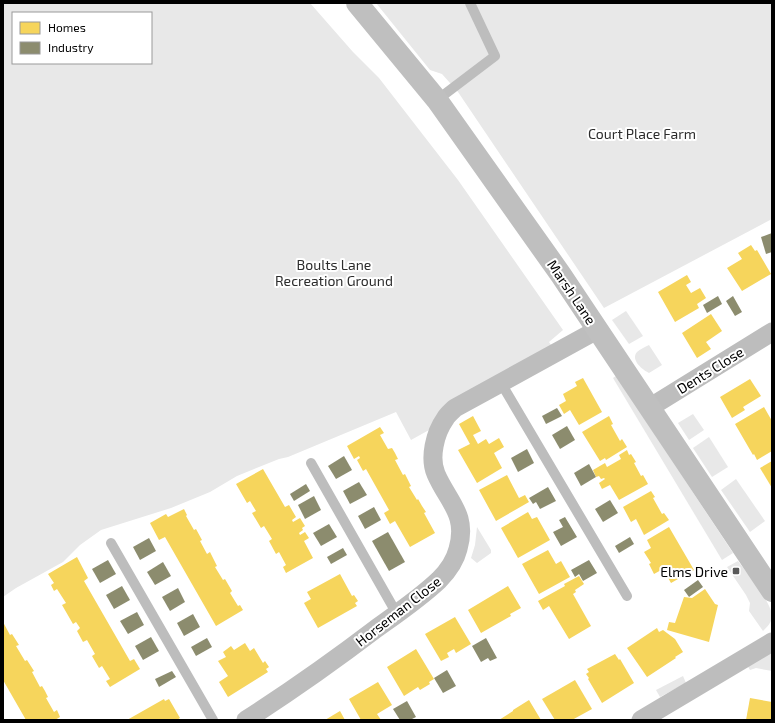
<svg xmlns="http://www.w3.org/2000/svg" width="775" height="723" font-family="'Exo 2',sans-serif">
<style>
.green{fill:#e8e8e8;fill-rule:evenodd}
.homes{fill:#f6d55c}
.industry{fill:#8c8c6e}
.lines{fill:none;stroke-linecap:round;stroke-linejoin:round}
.lane{stroke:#bdbdbd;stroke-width:10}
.street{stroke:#bdbdbd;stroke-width:19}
.secondary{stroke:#bfbfbf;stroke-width:22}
.poi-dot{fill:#595959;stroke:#fff;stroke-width:1.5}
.labels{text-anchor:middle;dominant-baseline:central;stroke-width:4;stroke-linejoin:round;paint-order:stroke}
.park-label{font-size:14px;fill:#2c2c2c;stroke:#fff}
.street-label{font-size:14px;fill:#000;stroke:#fff}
.poi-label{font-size:14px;fill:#000;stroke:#fff;text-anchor:end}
</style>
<rect width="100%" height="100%" fill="#fff"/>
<g class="green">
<path d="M 3,3 L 310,3 L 353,52 L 379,78 L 458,180 L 563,330 L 549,342 L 551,345 L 429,430 L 411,440 L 396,412 L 288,457 L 279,459 L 237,476 L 210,492 L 171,508 L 101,530 L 80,545 L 63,562 L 16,588 L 3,597 ZM 13,13 L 151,13 L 151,63 L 13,63 Z"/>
<polygon points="376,3 772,3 772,219 604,308 458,92 442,74 430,70"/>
<polygon points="626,311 643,336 629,344 612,320"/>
<path d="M 649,345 L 662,365 L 649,373 C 643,370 630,360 637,352 C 640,349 645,347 649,345 Z"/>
<polygon points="616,376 733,553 722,560 613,378"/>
<polygon points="693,414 704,430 689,440 678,423"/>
<polygon points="709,437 728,467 712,477 693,448"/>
<polygon points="736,479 765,521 750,532 721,490"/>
<polygon points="477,527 491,550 491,553 477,563 471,558 475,545"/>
<path d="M 738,561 C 746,572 774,605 772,618 C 771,623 767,627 763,631 L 749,611 L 750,603 L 746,595 L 727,567 Z"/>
<polygon points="770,653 772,656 772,671 756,668 750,670 747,665"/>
<polygon points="683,676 686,683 660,697 656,690"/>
</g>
<g class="homes">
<polygon points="751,245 755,251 757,250 771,274 742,291 727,268 742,259 738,253"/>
<polygon points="687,275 691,282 686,285 691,293 700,288 706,298 697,304 699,308 675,322 658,292"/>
<polygon points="711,314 722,331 706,342 711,349 697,358 682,333"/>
<polygon points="583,378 602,412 579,425 570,410 564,414 559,405 566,401 563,394 577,386 575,382"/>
<polygon points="750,379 761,396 743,407 745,410 732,418 720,397"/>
<polygon points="764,407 772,421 772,451 757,460 754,454 753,455 735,424"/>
<polygon points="473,416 481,431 473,435 478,444 486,439 489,444 499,438 504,447 494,453 502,468 477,483 458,450 470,444 459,424"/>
<polygon points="609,416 613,424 611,425 620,441 622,439 627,447 606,460 605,458 600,461 582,432"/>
<polygon points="380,427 384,433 380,435 388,449 392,448 395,453 398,459 395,460 403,475 405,474 411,486 409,487 417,500 418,499 422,506 426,512 424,513 435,533 410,547 395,521 390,524 384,513 389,510 366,469 363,471 357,460 360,458 359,456 354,459 347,446"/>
<polygon points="627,450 629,455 631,454 636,462 634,463 641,476 643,475 648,484 619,500 610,485 602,489 599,483 605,479 604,478 601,479 599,476 596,477 593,470 605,463 607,467 621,459 619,455"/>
<polygon points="772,461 772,488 760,468"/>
<polygon points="263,469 285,507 289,505 296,517 292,520 293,522 300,518 305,526 302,528 303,530 299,533 300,535 305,532 309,538 304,541 313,558 286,573 283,567 286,565 279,552 276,554 269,541 272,539 264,526 261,528 252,513 256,511 250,501 247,503 236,484"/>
<polygon points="507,475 519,498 525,495 529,502 496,521 479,490"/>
<polygon points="651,491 655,497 653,498 662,514 664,513 669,520 644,535 636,519 631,522 623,507"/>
<polygon points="184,509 187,515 186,516 194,530 196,529 202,540 200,541 207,554 210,552 217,566 215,567 223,580 225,579 232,591 230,593 238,606 240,605 243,610 216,626 165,537 159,540 150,523 166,514 168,517"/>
<polygon points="528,512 532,519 537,517 550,540 518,558 501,528"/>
<polygon points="669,527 694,570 671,583 663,569 654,574 649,564 651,563 644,552 651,548 647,540"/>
<polygon points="548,550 556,564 561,561 570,577 539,594 522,564"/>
<polygon points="77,557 88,578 84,581 130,661 134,659 140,669 110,687 106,681 110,679 102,666 99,668 92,656 95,654 87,640 83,642 77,631 80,628 76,622 73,624 62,605 66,603 57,589 54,591 51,585 54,583 48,574"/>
<polygon points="340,574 352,596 354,595 358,601 355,603 357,606 318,628 304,603 311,599 307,592"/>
<polygon points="579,576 584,584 575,590 576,592 573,594 591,626 569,639 549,606 543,610 538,601 565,586 564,584"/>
<polygon points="508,586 521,608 510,614 511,616 481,633 468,610"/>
<polygon points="705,589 715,604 718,605 709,642 667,630 669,622 675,623 684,597 692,598"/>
<polygon points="455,617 471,644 456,653 454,649 447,653 449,657 441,661 425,634"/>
<polygon points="3,622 10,635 12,634 19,645 16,646 25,661 27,660 34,671 32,672 40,687 42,686 45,691 48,697 46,698 54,712 57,710 60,717 55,720 26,720 3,680"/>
<polygon points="657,628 659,632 663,630 675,639 683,652 675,657 676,658 647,677 627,648"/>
<polygon points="245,643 250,651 254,648 263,663 265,661 269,667 266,669 268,672 228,697 219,682 228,676 218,661 226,657 223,652 231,646 234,650"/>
<polygon points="416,649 434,679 429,682 430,684 420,690 418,687 404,696 387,667"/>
<polygon points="615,654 619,660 620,659 634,683 602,703 588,679 589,678 586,674 589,672 587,669"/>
<polygon points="575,680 592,709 572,720 555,720 542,699"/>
<polygon points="378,682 392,705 377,714 381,720 361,720 349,699"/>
<polygon points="750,698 772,702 772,720 746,720"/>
<polygon points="164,699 165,701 169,699 180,718 177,720 127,720"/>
<polygon points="529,700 541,720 499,720 513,711 513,710"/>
<polygon points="340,711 345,720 325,720"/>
</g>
<g class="industry">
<polygon points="772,233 772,252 766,254 761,237"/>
<polygon points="718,296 722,304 707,313 703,305"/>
<polygon points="733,296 742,312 735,316 726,301"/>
<polygon points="557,408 562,416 546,424 542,416"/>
<polygon points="567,426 575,440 560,449 552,435"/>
<polygon points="527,449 534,463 518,472 511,458"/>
<polygon points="344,456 352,470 336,479 328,466"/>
<polygon points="589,464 596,477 581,486 574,473"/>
<polygon points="359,482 367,495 350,504 343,491"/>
<polygon points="306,484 310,491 294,501 290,494"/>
<polygon points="548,487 556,501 540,509 536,502 533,504 529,498"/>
<polygon points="314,496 321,510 305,519 298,505"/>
<polygon points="610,500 618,513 603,522 595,509"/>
<polygon points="374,507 381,520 365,529 358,516"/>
<polygon points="565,517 577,537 561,546 553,532 563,527 559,520"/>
<polygon points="329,524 337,537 321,546 313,533"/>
<polygon points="388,532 405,562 389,571 372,541"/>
<polygon points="630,537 634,544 619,553 615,546"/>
<polygon points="149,538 156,551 140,560 133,547"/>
<polygon points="343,548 347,555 331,564 327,557"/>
<polygon points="108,560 116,574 100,583 92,569"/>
<polygon points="589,560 597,573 583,581 579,574 575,577 571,570"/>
<polygon points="163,562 171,576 155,585 147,572"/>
<polygon points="698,580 703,587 689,597 684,590"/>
<polygon points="122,586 130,600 114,609 106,595"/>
<polygon points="178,588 185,602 170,611 162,597"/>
<polygon points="137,612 144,625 128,634 120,621"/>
<polygon points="193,614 200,627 184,636 177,623"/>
<polygon points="151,637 159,651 143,660 135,646"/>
<polygon points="207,638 212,647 196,656 191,647"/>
<polygon points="486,638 497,658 490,661 488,658 481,662 472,646"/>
<polygon points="447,670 456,686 443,693 434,678"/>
<polygon points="172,671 176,677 159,687 155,679"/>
<polygon points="407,701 416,717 410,720 400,720 393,709"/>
</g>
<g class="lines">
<g class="lane">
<polyline points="437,100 495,56 470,3"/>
<polyline points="501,383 627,596"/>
<polyline points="311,463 397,614"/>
<polyline points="111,543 213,720"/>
</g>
<g class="street">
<polyline points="649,408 772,332"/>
<path d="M 246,720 C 291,691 335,660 377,628 C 398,613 420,598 439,580 C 448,571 455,561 458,549 C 468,514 448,502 436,474 C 429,458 435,433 445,419 C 447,415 452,411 455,408 L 597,330"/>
<polyline points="641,720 772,642"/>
</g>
<polyline class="secondary" points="357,3 437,100 561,275 772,591"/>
</g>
<rect class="poi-dot" x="732" y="567" width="8" height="8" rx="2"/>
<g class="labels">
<g class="park-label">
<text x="642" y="133">Court Place Farm</text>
<text x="334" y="264">Boults Lane<tspan x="334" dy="16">Recreation Ground</tspan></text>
</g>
<g class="street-label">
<text transform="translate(572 292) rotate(56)">Marsh Lane</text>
<text transform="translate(710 370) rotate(-32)">Dents Close</text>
<text transform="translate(398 611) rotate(-38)">Horseman Close</text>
</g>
<g class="poi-label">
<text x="728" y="571">Elms Drive</text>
</g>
</g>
<rect width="775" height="723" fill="none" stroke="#000000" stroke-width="8"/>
<rect x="12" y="12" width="140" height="52" fill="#ffffff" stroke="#999999"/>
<rect x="20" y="22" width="20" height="12" fill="#f6d55c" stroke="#999999"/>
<text x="48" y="32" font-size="12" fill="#000000">Homes</text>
<rect x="20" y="42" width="20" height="12" fill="#8c8c6e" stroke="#999999"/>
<text x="48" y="52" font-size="12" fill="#000000">Industry</text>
</svg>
